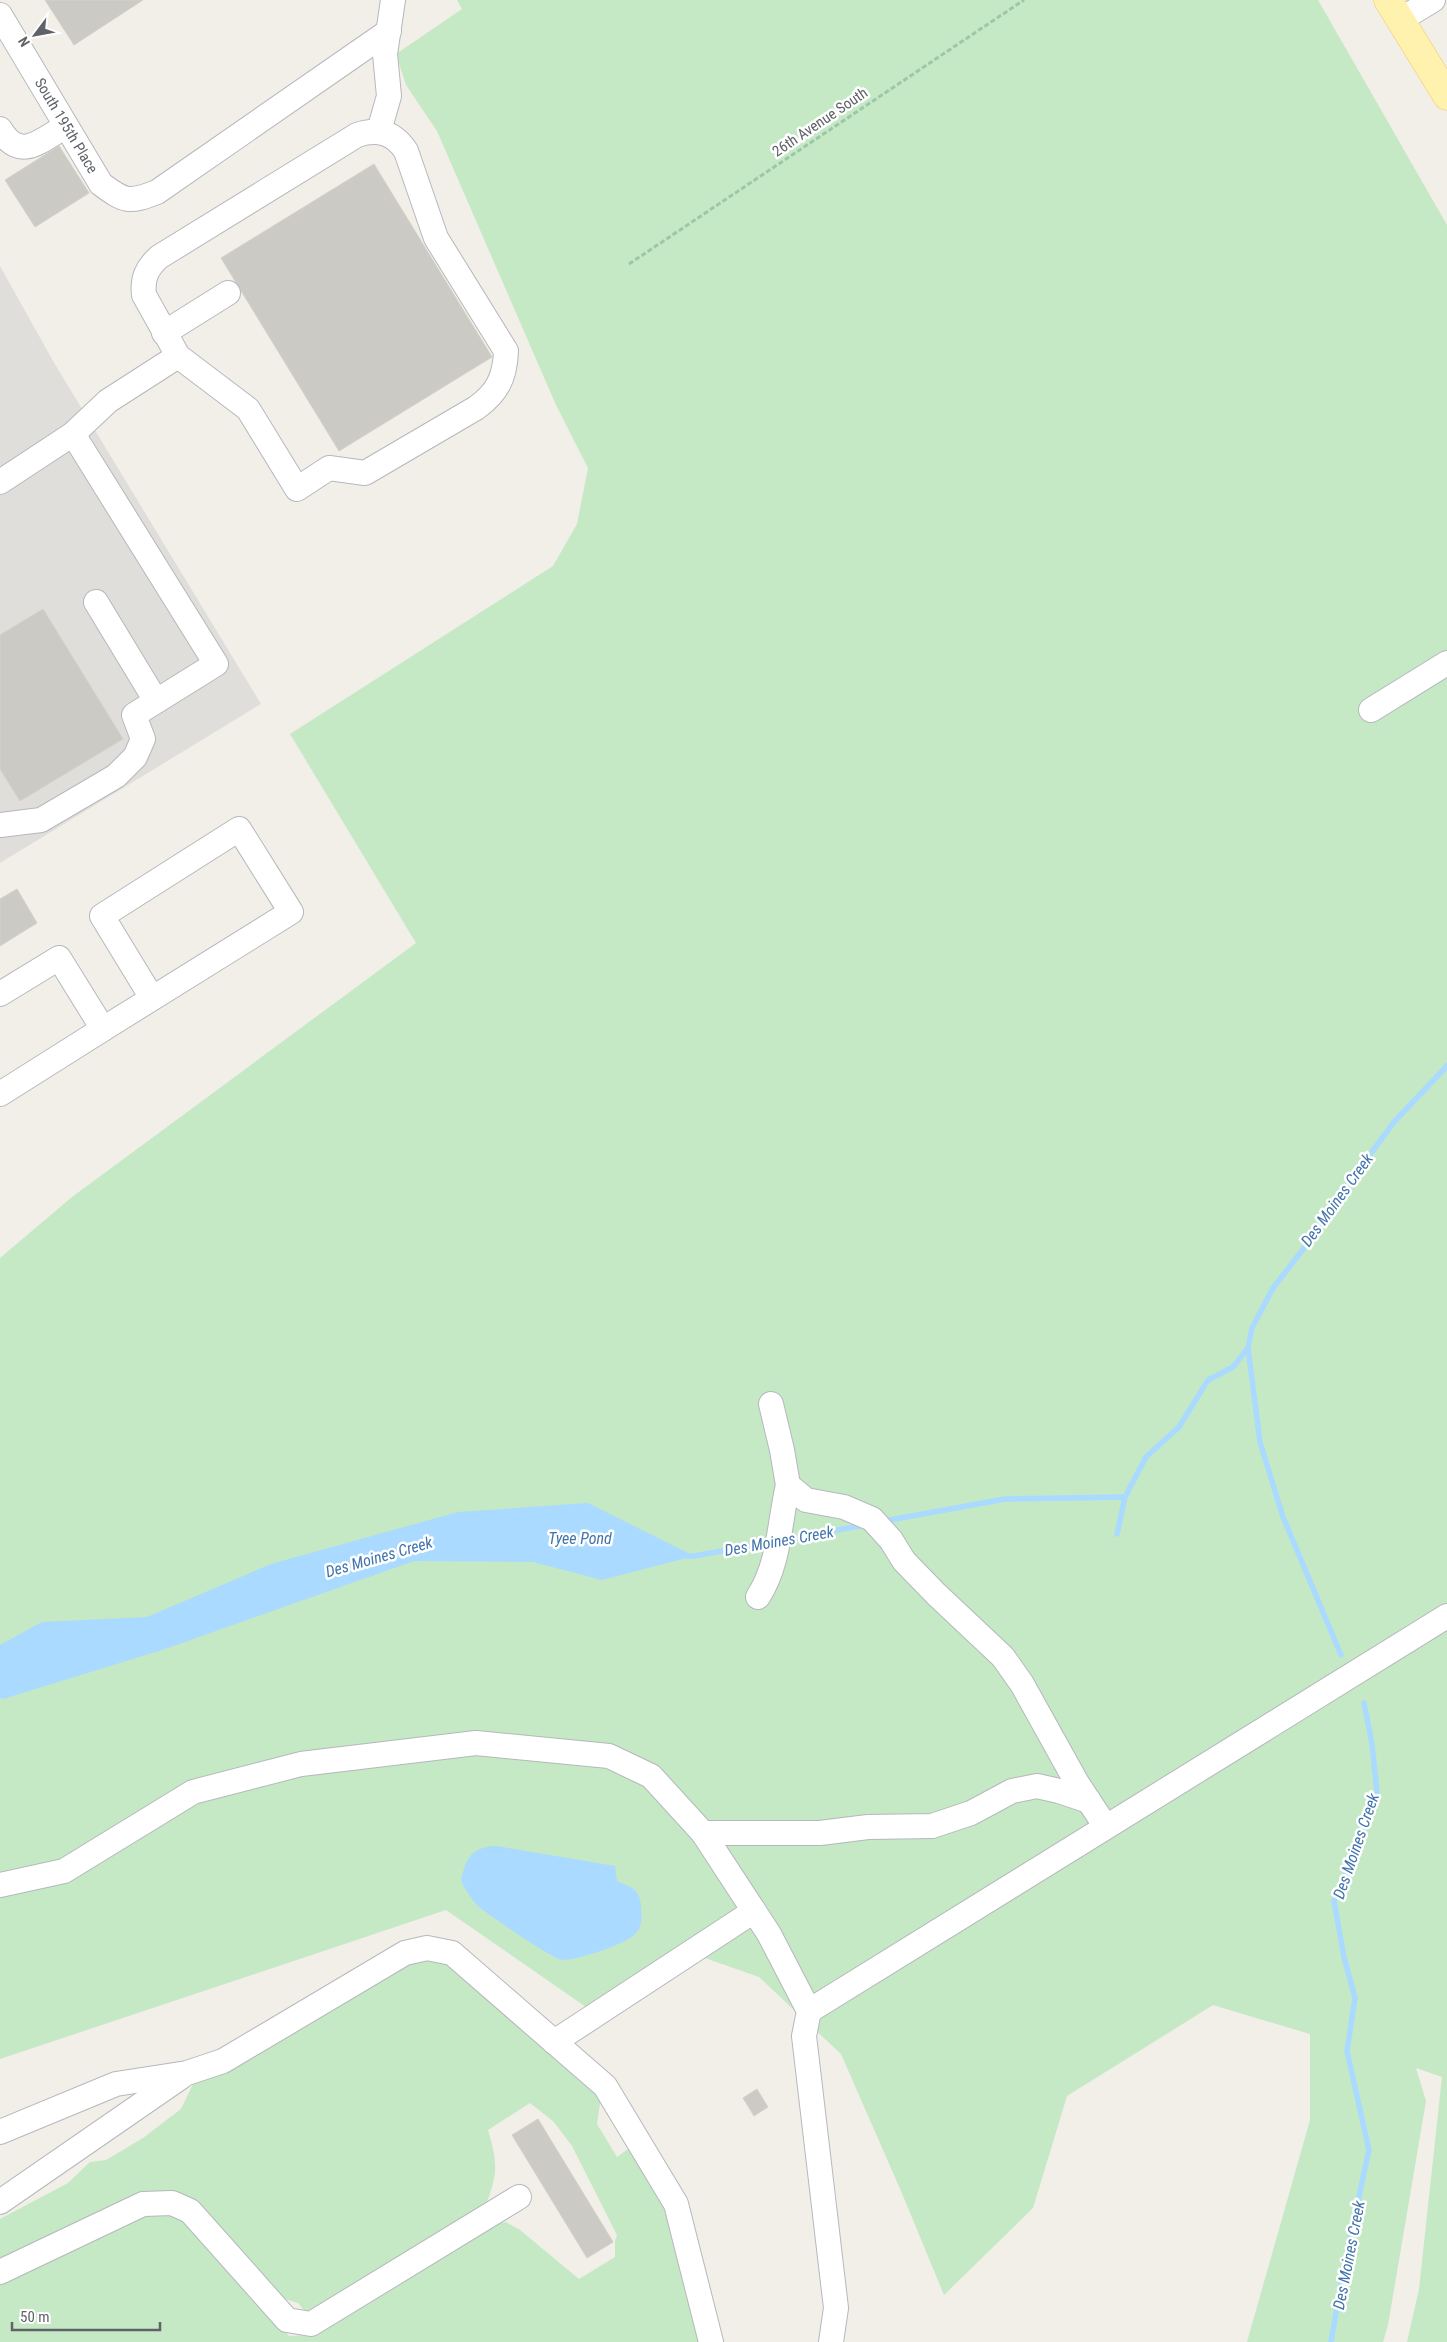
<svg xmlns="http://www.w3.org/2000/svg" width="1447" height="2342" font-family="'Roboto Condensed',sans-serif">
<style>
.industrial{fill:#e0deda}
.green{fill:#c5e8c5}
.water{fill:#aadaff}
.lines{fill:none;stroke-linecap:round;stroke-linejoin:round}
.stream{stroke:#aadaff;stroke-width:5.5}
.building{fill:#cccac5;stroke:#d6d1c6}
.minor-casing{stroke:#b5b8bc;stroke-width:26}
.major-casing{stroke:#f2c960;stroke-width:29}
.path{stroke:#9cc7a9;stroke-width:3;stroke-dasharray:5 2.5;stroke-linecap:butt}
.minor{stroke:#fff;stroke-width:24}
.major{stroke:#fff2af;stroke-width:28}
.labels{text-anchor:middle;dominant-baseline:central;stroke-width:5;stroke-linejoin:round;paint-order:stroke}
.street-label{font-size:15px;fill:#5f6368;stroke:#fff}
.water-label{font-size:16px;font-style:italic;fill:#4174aa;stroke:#fff}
</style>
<rect width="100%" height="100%" fill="#f1efe8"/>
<polygon class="industrial" points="0,266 53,361 261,704 0,863"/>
<g class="green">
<polygon points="457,0 1318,0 1447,225 1447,2342 1407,2342 1419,2289 1442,2077 1416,2068 1426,2101 1388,2325 1383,2342 1247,2342 1310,2120 1310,2034 1213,2005 1067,2096 1033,2208 944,2295 901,2191 841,2054 759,1977 702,1957 586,2007 446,1910 0,2059 0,1258 72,1197 416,943 290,734 553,566 577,524 588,468 556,405 437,131 406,85 396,54 462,9"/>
<path d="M 415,1958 L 448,1962 L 601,2097 L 597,2124 L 617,2157 L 628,2149 L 635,2148 L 666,2203 L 699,2342 L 0,2342 L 0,2279 L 127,2217 L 173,2208 L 206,2235 L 289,2336 L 309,2335 L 495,2224 L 506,2222 L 520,2230 L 579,2279 L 615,2257 L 615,2241 L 617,2235 L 572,2146 L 554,2122 L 530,2103 L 488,2130 C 498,2164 498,2174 485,2207 L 307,2314 L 298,2303 L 275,2296 L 175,2196 L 0,2267 L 0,2219 L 68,2183 L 90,2162 L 106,2160 L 143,2138 L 181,2109 L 195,2080 Z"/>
</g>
<g class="water">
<polygon points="588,1503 694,1556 602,1580 533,1562 414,1561 165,1649 3,1699 0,1698 0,1645 42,1622 147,1617 271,1564 458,1512"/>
<path d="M 496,1846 L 615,1866 L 617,1881 C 633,1888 641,1890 641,1910 C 642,1918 642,1925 637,1932 C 628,1944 578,1960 562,1960 C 552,1959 489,1915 478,1906 C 471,1899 466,1890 461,1881 C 466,1858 471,1847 496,1846 Z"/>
</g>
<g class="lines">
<g class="stream">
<polyline points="1248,1348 1260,1442 1283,1517 1341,1655"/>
<polyline points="884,1521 1005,1499 1125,1497"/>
<polyline points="1117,1534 1125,1497 1146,1457 1179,1427 1208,1380 1233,1367 1248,1348 1252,1328 1273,1288 1311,1239 1348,1184 1394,1122 1447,1066"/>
<polyline points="783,1540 865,1525"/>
<polyline points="687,1556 694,1556 772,1542"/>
<polyline points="1331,2342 1345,2261 1369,2150 1347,2051 1355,1998 1344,1957 1334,1901 1358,1849 1377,1792 1372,1744 1364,1703"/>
</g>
</g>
<g class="building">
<polygon points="45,0 143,0 74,45"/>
<polygon points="59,146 89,193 35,227 5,180"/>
<polygon points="374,164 492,357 339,451 221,258"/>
<polygon points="43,609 123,739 20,801 0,769 0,635"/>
<polygon points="17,889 37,923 0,946 0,899"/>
<polygon points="757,2089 768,2107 754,2116 743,2098"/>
<polygon points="538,2119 613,2242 587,2258 512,2135"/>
</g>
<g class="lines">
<g class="minor-casing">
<g id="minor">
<path id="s1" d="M 0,15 L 101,184 C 125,202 129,203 157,192 L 389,31"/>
<polyline points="1400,20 1433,0"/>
<path d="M 0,129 C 20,163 41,140 66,126"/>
<polyline points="379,131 389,96 385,54 393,0"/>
<polyline points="164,333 228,293"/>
<path d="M 73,434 L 108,401 L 178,356 L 144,295 C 142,278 147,268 159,257 L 357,135 C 378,128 394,133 406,151 L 436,238 L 506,351 C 505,378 497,393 476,408 L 365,473 L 329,468 L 297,489 L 248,409 L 178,356"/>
<polyline points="0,482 73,434 216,664 134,715 143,739 135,757 116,776 41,820 0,825"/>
<polyline points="96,602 156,701"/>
<polyline points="1371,710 1447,663"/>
<polyline points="0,994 59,958 103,1029 0,1094"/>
<polyline points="103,1029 291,912 239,829 102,916 152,998"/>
<polyline points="771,1404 782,1450 788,1485 806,1500 844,1507 872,1519 891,1540 904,1561 936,1594 1003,1657 1022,1684 1077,1783 1106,1827"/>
<path d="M 758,1597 C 780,1563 779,1523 788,1485"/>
<polyline points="703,1833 820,1833 868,1827 932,1826 971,1813 1012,1791 1037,1786 1059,1791 1089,1801"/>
<polyline points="0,1885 64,1871 193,1792 301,1764 476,1743 609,1756 651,1776 703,1833 769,1934 809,2011 804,2036 836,2308 831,2342"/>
<polyline points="809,2011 1447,1616"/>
<polyline points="554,2042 754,1911"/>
<polyline points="0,2132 116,2084 187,2073 223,2061 405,1953 427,1948 452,1953 605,2086 676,2204 711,2342"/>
<polyline points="0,2202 181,2077"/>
<polyline points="0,2272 143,2204 172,2203 190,2211 287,2320 311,2324 519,2197"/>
</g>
</g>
<g class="major-casing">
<polyline id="major" points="1388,0 1447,96"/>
</g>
<polyline class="path" points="629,264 1024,0"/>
<use href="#minor" class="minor"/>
<use href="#major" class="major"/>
</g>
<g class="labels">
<g class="street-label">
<text transform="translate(820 122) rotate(-34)">26th Avenue South</text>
<text stroke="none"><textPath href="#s1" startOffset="129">South 195th Place</textPath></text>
</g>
<g class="water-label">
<text transform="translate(1337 1200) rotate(-54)">Des Moines Creek</text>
<text x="580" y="1538">Tyee Pond</text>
<text transform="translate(779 1541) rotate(-10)">Des Moines Creek</text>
<text transform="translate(379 1557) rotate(-16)">Des Moines Creek</text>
<text transform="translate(1356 1846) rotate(-71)">Des Moines Creek</text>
<text transform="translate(1349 2255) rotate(-79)">Des Moines Creek</text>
</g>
</g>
<g transform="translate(35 35) rotate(238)" stroke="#ffffff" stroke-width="4" paint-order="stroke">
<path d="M0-4L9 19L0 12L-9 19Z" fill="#5f6368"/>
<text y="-8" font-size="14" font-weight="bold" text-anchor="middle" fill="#5f6368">N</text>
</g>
<path d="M12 2322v8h148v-8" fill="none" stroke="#5f6368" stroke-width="2.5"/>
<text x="20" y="2322" font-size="15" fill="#5f6368" stroke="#ffffff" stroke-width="4" paint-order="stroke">50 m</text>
</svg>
